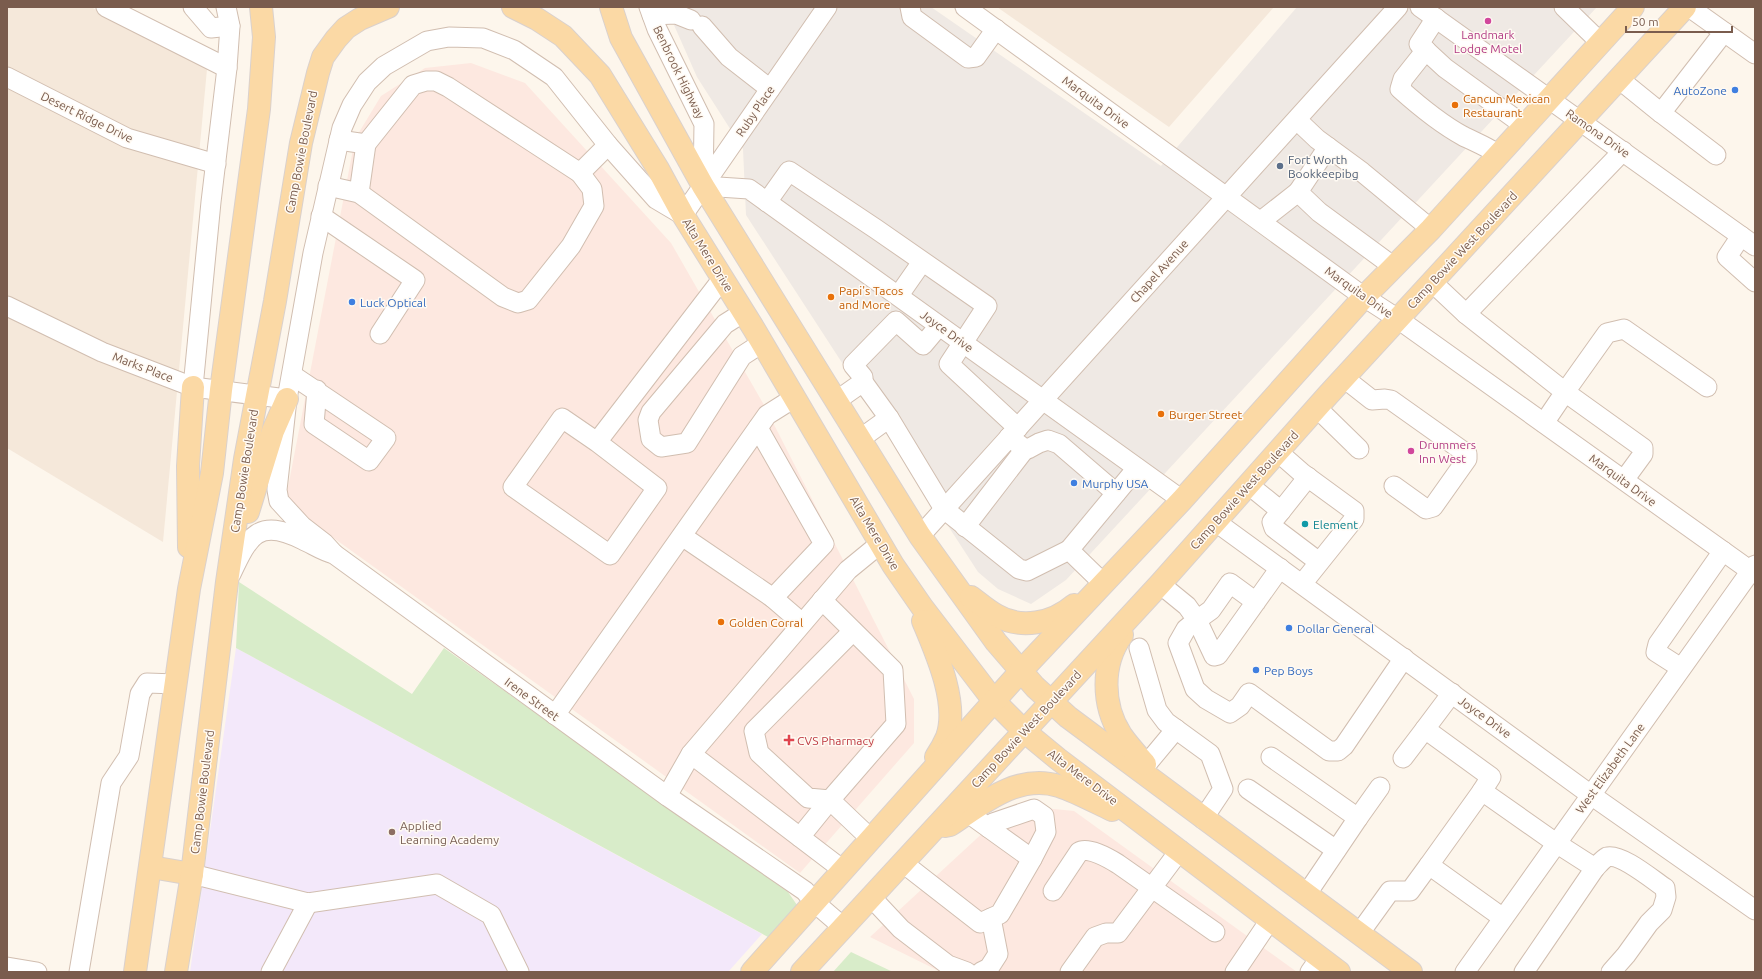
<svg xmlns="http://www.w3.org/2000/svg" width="1762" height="979" font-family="Ubuntu,sans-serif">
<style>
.residential{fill:#f5e8da}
.commercial{fill:#fde8e0}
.industrial{fill:#efe9e4}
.education{fill:#f3e8fa}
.green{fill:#d8ecc9}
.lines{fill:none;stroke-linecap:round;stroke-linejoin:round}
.minor-casing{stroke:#d1beb0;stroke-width:21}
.major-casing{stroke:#dad1cd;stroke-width:24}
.minor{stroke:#fff;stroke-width:19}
.major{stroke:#fbd9a5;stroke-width:22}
.hotel-dot{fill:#d1479c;stroke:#fffaf3;stroke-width:1.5}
.shop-dot{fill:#3f7fe0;stroke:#fffaf3;stroke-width:1.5}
.food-dot{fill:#e8710a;stroke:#fffaf3;stroke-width:1.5}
.service-dot{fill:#5c6f8a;stroke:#fffaf3;stroke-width:1.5}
.culture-dot{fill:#0f9aa8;stroke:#fffaf3;stroke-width:1.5}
.health-dot{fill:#e0444e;stroke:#fffaf3;stroke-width:1.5}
.education-dot{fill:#8d6e63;stroke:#fffaf3;stroke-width:1.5}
.labels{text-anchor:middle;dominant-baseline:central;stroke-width:3;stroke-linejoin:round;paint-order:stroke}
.hotel-label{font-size:12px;fill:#b23c85;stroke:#fffaf3}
.street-label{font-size:12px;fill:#7a5c4d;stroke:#fffaf3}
.shop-label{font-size:12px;fill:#366cbe;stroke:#fffaf3;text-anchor:start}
.food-label{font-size:12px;fill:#c56008;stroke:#fffaf3;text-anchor:start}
.service-label{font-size:12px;fill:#4e5e75;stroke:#fffaf3;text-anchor:start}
.culture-label{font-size:12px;fill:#0d838f;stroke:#fffaf3;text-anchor:start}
.health-label{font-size:12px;fill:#be3a42;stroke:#fffaf3;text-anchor:start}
.education-label{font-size:12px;fill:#785e54;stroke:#fffaf3;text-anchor:start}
</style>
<rect width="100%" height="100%" fill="#fdf6ec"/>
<g class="residential">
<polygon points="7,7 91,7 207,69 163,542 7,448"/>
<polygon points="997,7 1274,7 1169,127"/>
</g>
<g class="commercial">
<polygon points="471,63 525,83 671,243 764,405 914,699 914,743 800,873 285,503 355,139 381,96 425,68"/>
<polygon points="1013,805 1074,811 1297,972 941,972 870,937"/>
</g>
<polygon class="industrial" points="666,7 931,7 1161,166 1297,7 1597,7 1066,580 1031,604 998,589 978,572 746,215 743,149 697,77"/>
<polygon class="education" points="236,648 762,934 728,972 190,972"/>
<g class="green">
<polygon points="239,582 412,694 444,648 788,892 797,905 768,937 236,648"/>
<polygon points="851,952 893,972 833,972"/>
</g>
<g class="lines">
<g class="minor-casing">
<g id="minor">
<polyline points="106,7 227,68"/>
<polyline points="193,7 211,28 230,26"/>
<polyline points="649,7 657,29 704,124 703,186"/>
<polyline points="910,7 912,17 968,58 976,57 996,29"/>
<polyline points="965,7 1364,297 1398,319 1755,574"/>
<polyline points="1420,7 1755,246"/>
<polyline points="1564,7 1601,43"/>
<polyline points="1689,7 1755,54"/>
<polyline points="652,15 676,14 691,20"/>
<polyline points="1436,18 1419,44 1445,68 1525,126"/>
<polyline points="702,26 729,57 770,89"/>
<path d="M 1426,50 L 1403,79 L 1400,89 C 1419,106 1441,124 1463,136 C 1475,142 1488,147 1499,155"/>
<polyline points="7,77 127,138 216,164"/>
<polyline points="1619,79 1661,113"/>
<polyline points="1297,120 1317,139 1362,172 1431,229"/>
<polyline points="339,140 366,144 413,85 426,81 436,81 448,87 580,173 608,145"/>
<polyline points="1328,147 1298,192 1319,212 1394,267"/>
<polyline points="1716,155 1661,113 1724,32"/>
<polyline points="328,186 359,193 503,297 518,303 528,300 571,246 594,206 592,189 580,173"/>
<polyline points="703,186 749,189 1182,500"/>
<polyline points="359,193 366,144"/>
<polyline points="767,202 789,171 876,229 987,306 949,364 1018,428"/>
<polyline points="321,216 415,280 380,334"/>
<polyline points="1261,221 1298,192"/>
<polyline points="1741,236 1727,257 1755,282"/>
<polyline points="1432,282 1466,314 1623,151"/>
<polyline points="899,295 922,262"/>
<polyline points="7,306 102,352 193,387 287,399"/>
<polyline points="744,312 725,324 651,412 648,420 651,439 661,447 687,443 742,356 762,343"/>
<polyline points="1466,314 1565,392 1544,423"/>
<polyline points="292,375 386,438 369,461 314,424 317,390"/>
<polyline points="1344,378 1372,400 1385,399 1391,400 1467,454 1467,459 1433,507 1426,509 1394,486"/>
<polyline points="863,382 889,418"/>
<polyline points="193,387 211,202 227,68 230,26 226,7"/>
<polyline points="836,401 863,382 863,377 853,365 896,321 923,345 939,326"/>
<polyline points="1317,408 1359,449"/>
<polyline points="1009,437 1025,449 1028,449 1039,443 1048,440 1059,444 1116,493"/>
<polyline points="860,439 889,418 944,509 1019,569 1027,571 1069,550 1104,584"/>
<polyline points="597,442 657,488 610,555 513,487 562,418 597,442 723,278"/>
<polyline points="1278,452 1302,473 1354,511 1354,519 1302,584"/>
<polyline points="1624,480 1643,454 1643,448 1565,392 1607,333 1624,329 1707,387"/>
<polyline points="1249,485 1281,511 1308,477"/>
<polyline points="1281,511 1272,522 1274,528 1319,562"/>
<polyline points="1216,522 1591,795 1755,910"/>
<polyline points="965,527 1025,449"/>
<polyline points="682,536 773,598 824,544 758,428"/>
<polyline points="920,536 1398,7"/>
<polyline points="1069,550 1137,468"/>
<polyline points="334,554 324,543 302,526 279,501 277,490 287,399 313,253 342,128 352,105 367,82 384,66 427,41 449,37 483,38 514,50 554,77 608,145 656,199 683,215 827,7"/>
<path d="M 231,574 C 249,536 258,517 303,540 C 314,545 322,551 334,554 L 667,796 L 805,891 L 814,902 L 843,927"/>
<polyline points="1160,584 1187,606 1197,620 1186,629 1178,643 1195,689 1206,699 1230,713 1240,706 1249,693 1329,751 1338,751 1344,746 1404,658"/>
<polyline points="773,598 802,623"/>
<polyline points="822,600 893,670 896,724 830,800 871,839"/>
<polyline points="1256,602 1230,583 1211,610 1197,620 1214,656 1218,655 1280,568"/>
<polyline points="1139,648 1157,710 1166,722 1210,754 1223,789 1203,819"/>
<polyline points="1681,668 1656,652 1658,644 1723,551"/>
<polyline points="1452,693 1425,729 1491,777 1482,791"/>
<polyline points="555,715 767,415 794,398"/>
<polyline points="691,754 843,870"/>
<polyline points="1271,757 1358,818 1306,895"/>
<polyline points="1403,758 1425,729"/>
<polyline points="1146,765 1176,729"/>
<polyline points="1248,789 1336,850"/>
<polyline points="667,796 691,754 848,570 881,543"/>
<polyline points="830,800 808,798 759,753 754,731 853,631"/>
<polyline points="1358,818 1380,787"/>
<polyline points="989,828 993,823 1034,809 1044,816 1046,832 1032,859"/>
<polyline points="800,837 830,800"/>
<polyline points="903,863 980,923 1000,914 1032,859 968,813"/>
<polyline points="1429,865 1482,791 1556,843 1595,868 1524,972"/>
<path d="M 1595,868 C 1599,864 1603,859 1607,857 C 1621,853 1653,880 1665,888 L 1666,897 L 1662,910 L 1649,923 L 1626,955 L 1611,972"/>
<polyline points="192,874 308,903 437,884 491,915 519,972"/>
<path d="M 1053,891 L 1079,852 C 1088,846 1110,859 1118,864 L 1215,932"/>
<polyline points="871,897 901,929 948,965 967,972"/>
<polyline points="1359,934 1390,891 1410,891 1429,865 1503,918"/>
<polyline points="7,967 37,972"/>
<polyline points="79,972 111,783 129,756 140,694 147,683 176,684"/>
<polyline points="271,972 308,903"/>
<polyline points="981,972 989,968 998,954 991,918"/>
<polyline points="1070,972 1095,937 1106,933 1118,933 1180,850"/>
<polyline points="1235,972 1270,920"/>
<polyline points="1310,972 1320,958"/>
<polyline points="1465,972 1755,565"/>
</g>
</g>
<g class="major-casing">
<g id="major">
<polyline points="513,7 537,19 563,36 600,75 658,169 683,215 754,329 893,565 922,607 994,701 1024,731 1058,759 1339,972"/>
<polyline points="611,7 621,38 703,186 920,536 996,642 1035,687 1068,717 1411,972"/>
<polyline points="248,512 273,431 287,399"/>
<polyline points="189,547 188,466 193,387"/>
<path d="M 971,597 C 979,603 987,610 996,615 C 1021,630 1053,623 1074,605"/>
<path d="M 923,621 C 936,652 959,703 947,737 C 944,744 940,751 936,757"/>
<path d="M 1122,635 C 1101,664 1102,705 1121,735 C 1128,745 1137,755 1145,764"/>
<path d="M 945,826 L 950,825 C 982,804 1017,773 1059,786 C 1077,792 1095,802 1112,810"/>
<polyline points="151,867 192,874"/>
<polyline points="135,972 189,589 212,473 221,390 259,109 264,37 261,7"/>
<polyline points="176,972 192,874 227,582 245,459 275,301 301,143 318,73 323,57 336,39 346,28 360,19 388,7"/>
<polyline points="752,972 1021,671 1182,500 1364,297 1431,229 1633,7"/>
<polyline points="802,972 1160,584 1328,395 1685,7"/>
</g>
</g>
<use href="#minor" class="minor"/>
<use href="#major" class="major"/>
</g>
<g class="hotel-dot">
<circle cx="1488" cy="21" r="4"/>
<circle cx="1411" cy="451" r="4"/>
</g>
<g class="shop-dot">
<circle cx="1735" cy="90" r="4"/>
<circle cx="352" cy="302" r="4"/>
<circle cx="1074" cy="483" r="4"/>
<circle cx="1289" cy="628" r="4"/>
<circle cx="1256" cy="670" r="4"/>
</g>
<g class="food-dot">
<circle cx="1455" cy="105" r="4"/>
<circle cx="831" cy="297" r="4"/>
<circle cx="1161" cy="414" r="4"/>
<circle cx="721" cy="622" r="4"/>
</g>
<circle class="service-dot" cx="1280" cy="166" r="4"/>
<circle class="culture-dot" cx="1305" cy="524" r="4"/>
<path class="health-dot" d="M787 734h4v4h4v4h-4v4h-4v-4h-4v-4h4z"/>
<circle class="education-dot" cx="392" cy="832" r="4"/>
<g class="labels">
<g class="hotel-label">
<text x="1488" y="34">Landmark<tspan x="1488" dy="14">Lodge Motel</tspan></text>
<text x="1419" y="444" text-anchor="start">Drummers<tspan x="1419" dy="14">Inn West</tspan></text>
</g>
<g class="street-label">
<text transform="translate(679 72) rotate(64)">Benbrook Highway</text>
<text transform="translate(1096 102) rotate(36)">Marquita Drive</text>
<text transform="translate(755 111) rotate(-56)">Ruby Place</text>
<text transform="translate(87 117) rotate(26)">Desert Ridge Drive</text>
<text transform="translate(1598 133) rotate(35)">Ramona Drive</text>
<text transform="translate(301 152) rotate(-79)">Camp Bowie Boulevard</text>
<text transform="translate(1462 250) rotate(-47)">Camp Bowie West Boulevard</text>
<text transform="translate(708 255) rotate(58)">Alta Mere Drive</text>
<text transform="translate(1159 271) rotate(-48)">Chapel Avenue</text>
<text transform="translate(1359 292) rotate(35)">Marquita Drive</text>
<text transform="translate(947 331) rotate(36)">Joyce Drive</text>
<text transform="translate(143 367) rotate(21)">Marks Place</text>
<text transform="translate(244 471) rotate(-81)">Camp Bowie Boulevard</text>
<text transform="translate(1623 480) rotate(36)">Marquita Drive</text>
<text transform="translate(1244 490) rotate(-48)">Camp Bowie West Boulevard</text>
<text transform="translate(875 533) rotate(59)">Alta Mere Drive</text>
<text transform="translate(532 699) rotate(36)">Irene Street</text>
<text transform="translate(1485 717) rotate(36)">Joyce Drive</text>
<text transform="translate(1026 729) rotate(-47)">Camp Bowie West Boulevard</text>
<text transform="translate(1610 768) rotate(-54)">West Elizabeth Lane</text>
<text transform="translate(1083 777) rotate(37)">Alta Mere Drive</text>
<text transform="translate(202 792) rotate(-83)">Camp Bowie Boulevard</text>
</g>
<g class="shop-label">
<text x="1727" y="90" text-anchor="end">AutoZone</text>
<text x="360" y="302">Luck Optical</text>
<text x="1082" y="483">Murphy USA</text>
<text x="1297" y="628">Dollar General</text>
<text x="1264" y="670">Pep Boys</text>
</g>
<g class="food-label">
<text x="1463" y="98">Cancun Mexican<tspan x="1463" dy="14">Restaurant</tspan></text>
<text x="839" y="290">Papi's Tacos<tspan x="839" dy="14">and More</tspan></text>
<text x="1169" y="414">Burger Street</text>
<text x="729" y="622">Golden Corral</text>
</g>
<g class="service-label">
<text x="1288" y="159">Fort Worth<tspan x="1288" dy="14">Bookkeepibg</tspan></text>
</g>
<g class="culture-label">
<text x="1313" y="524">Element</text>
</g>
<g class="health-label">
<text x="797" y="740">CVS Pharmacy</text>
</g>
<g class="education-label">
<text x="400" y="825">Applied<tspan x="400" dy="14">Learning Academy</tspan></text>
</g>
</g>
<rect width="1762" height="979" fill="none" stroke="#7a5c4d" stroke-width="16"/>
<path d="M1626 26v6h106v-6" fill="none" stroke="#7a5c4d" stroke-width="2"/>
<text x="1632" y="26" font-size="12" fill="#7a5c4d" stroke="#fffaf3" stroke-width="3" paint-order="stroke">50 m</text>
</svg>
